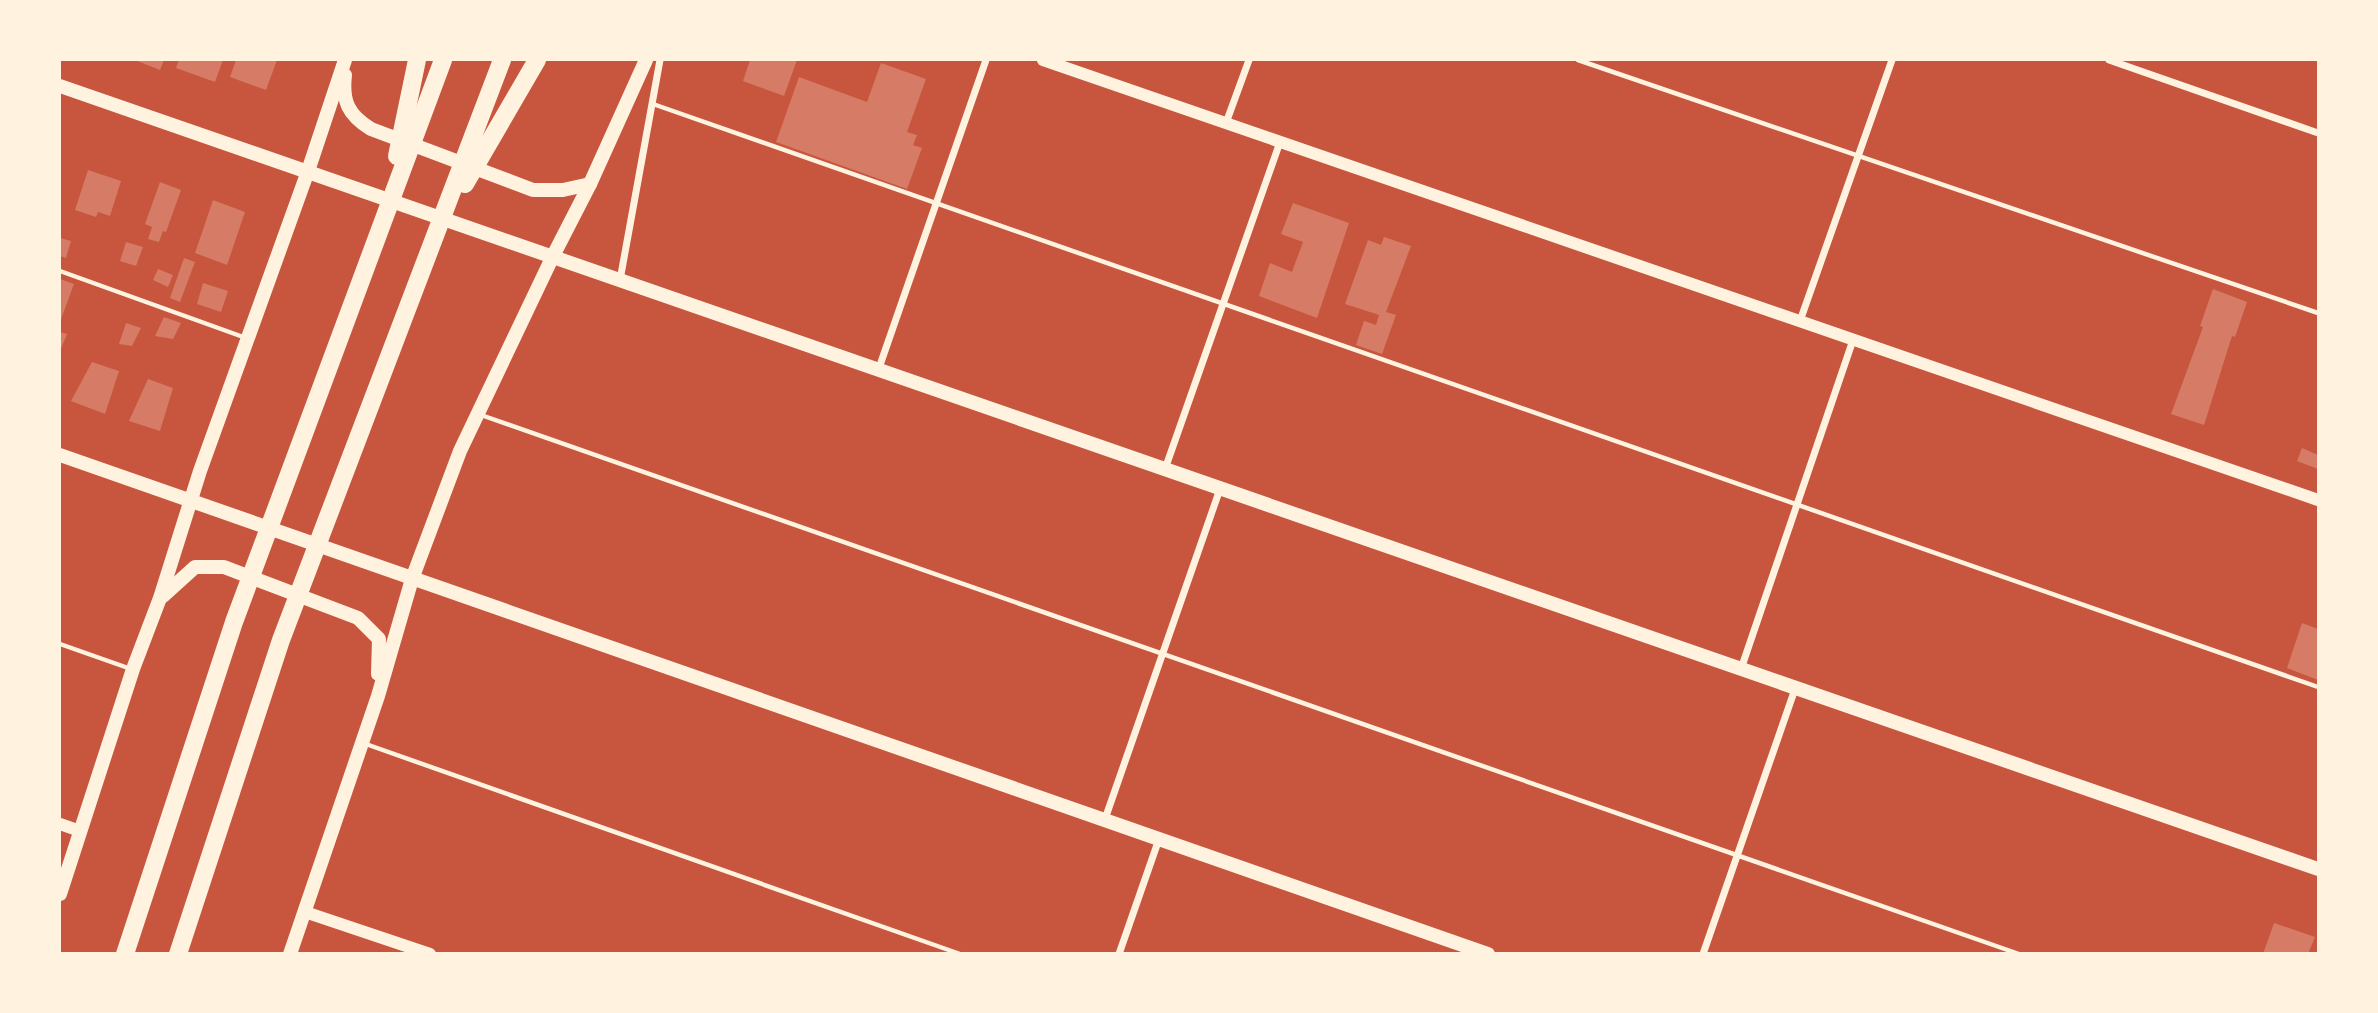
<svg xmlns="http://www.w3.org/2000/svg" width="2378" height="1013" font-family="Rubik,sans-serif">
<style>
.building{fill:#d67c66}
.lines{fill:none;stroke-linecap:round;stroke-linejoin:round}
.service{stroke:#fff3e0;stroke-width:4.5}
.minor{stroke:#fff3e0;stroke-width:7}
.tertiary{stroke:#fff3e0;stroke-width:12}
.secondary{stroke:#fff3e0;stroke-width:14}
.motorway{stroke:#fff3e0;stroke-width:18}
</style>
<rect width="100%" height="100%" fill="#c8553d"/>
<g class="building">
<polygon points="135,60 164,60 160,70"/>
<polygon points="179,60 223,60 215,82 176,68"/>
<polygon points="236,60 277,60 266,90 230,77"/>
<polygon points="750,60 797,60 784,96 743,81"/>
<polygon points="881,63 926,79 907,132 917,135 913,145 922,148 907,189 776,142 799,77 867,102"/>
<polygon points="88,170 121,181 110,216 98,212 96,217 75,210"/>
<polygon points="160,182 181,190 166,232 163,231 159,242 148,239 152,227 145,224"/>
<polygon points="213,200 245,212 227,265 195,253"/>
<polygon points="1293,203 1349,223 1317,318 1259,296 1270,263 1292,272 1303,242 1281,234"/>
<polygon points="1384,237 1411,246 1386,312 1396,315 1382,354 1356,345 1364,321 1376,325 1379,315 1345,304 1368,240 1381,245"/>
<polygon points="60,238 71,241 66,258 60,256"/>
<polygon points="126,242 143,247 136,266 120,261"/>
<polygon points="184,258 195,262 180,302 170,298"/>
<polygon points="158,269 173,275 168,287 153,280"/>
<polygon points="60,279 74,284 60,322"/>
<polygon points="203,283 228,291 221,312 197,304"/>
<polygon points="2213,289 2247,302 2235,337 2232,336 2204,425 2171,414 2203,327 2200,326"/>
<polygon points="164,317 181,323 173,339 155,336"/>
<polygon points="126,323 141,328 132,346 119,344"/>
<polygon points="60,332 67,334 60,351"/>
<polygon points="92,362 119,371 105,414 71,401"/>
<polygon points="148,379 173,388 160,431 129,421"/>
<polygon points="2302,448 2318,455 2318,469 2297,461"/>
<polygon points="2302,623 2318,629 2318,680 2287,668"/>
<polygon points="2274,923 2315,937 2308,954 2263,954"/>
</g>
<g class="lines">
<g class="service">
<polyline points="1578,60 2318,313"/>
<polyline points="653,104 2318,687"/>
<polyline points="60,271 246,338"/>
<polyline points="481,415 2019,954"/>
<polyline points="60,644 131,669"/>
<polyline points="363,743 960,954"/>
</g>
<g class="minor">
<polyline points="2109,60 2318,133"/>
<polyline points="1226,123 1249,60"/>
<polyline points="620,280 660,60"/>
<polyline points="1800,321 1892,60"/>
<polyline points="879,368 986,60"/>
<polyline points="1165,469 1280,142"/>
<polyline points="1741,669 1853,340"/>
<polyline points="1105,819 1220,489"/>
<polyline points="1119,954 1159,839"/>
<polyline points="1703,954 1795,689"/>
</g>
<g class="tertiary">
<polyline points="1043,60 2318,500"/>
<polyline points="60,824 80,831"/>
<polyline points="305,912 430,954"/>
</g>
<g class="secondary">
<path d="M 345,75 C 342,101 348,115 371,129 L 533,190 L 563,190 L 590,184"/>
<polyline points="60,86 2318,869"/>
<polyline points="60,455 1488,954"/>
<polyline points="163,596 195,567 224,567 358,618 379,639 378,674"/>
<polyline points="60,894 133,669 160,598 200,471 308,171 345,60"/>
<polyline points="290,954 378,696 412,579 460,451 552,258 590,184 646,60"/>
</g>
<g class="motorway">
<polyline points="397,156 417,60"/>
<polyline points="465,184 537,60"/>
<polyline points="125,954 234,622 443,60"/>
<polyline points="178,954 281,640 502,60"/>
</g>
</g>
<rect width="2378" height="1013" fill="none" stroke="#fff3e0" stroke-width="122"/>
</svg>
